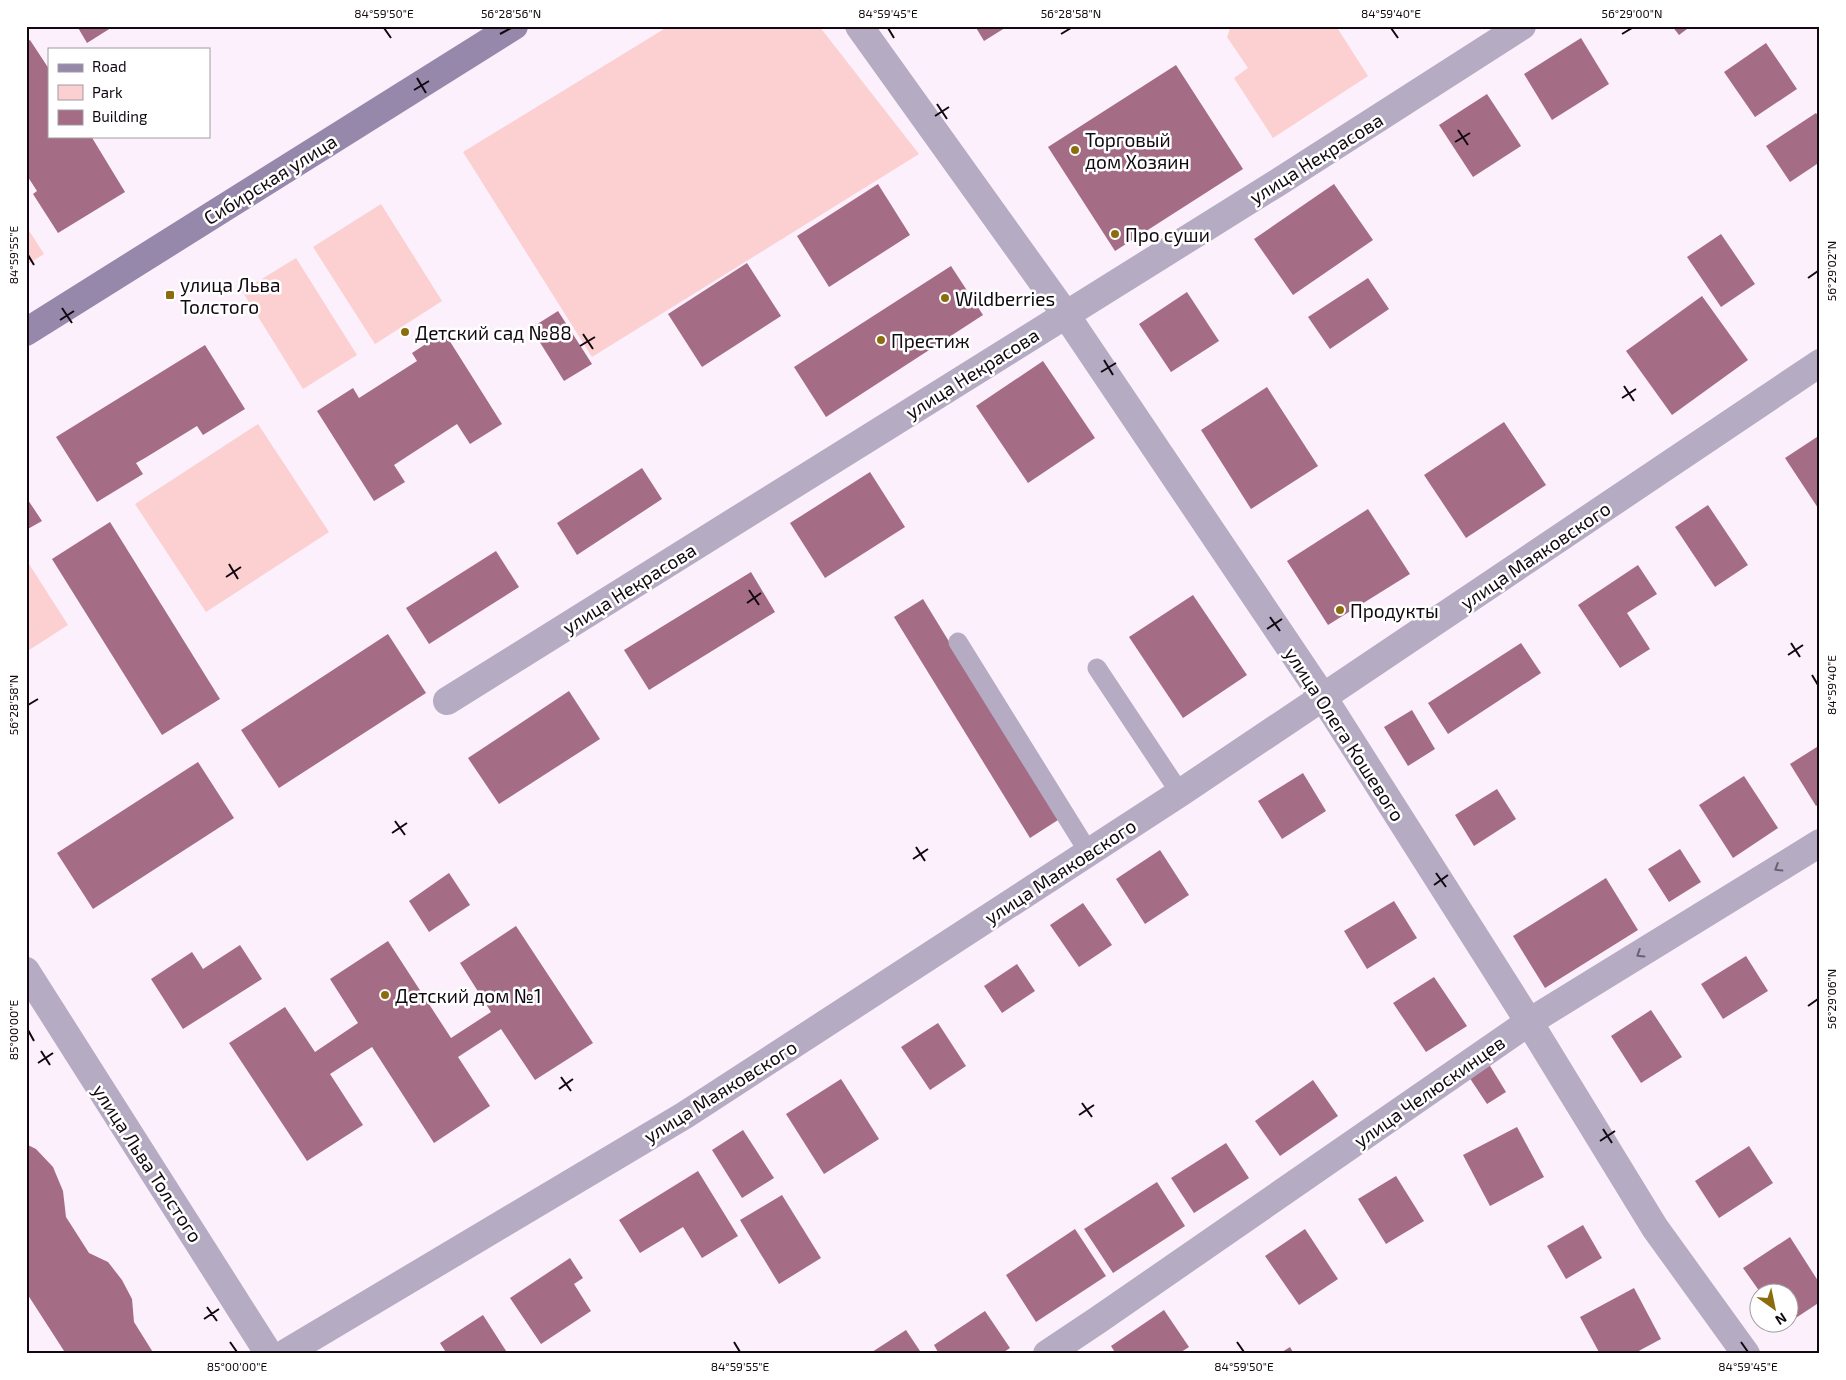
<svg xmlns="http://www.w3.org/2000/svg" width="1846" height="1380" font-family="'Exo 2',sans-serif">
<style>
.green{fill:#fcd0d1}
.building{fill:#a56c85}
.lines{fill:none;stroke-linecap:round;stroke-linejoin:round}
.lane{stroke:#b5abc3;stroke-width:19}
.street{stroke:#b5abc3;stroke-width:28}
.secondary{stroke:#9688ab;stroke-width:28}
.oneway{stroke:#6b6272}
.ticks{fill:none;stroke:#110810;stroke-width:2}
.poi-dot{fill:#8c6d0e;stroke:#fff;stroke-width:2}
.labels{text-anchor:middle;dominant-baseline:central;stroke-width:5;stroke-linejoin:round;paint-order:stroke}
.poi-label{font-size:19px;fill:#110810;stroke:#fff;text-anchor:start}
.street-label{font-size:19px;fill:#110810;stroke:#fff}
.neatline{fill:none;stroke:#110810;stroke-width:2}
.ticks-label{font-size:12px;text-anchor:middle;fill:#110810}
</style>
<rect width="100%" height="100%" fill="#fbf0fb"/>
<g class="green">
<polygon points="669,26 819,26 919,154 592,357 463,152"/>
<polygon points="1231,26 1336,26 1368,76 1273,138 1234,78 1248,68 1227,37"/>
<polygon points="381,204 442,301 375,344 313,247"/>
<polygon points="26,226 44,254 26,265"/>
<polygon points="296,258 357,355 303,389 242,291"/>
<polygon points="258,424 329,532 206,612 135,504"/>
<polygon points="29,564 68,625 26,652 26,566"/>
</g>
<g class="building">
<polygon points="77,26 114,26 87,43"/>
<polygon points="975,26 1008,26 984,41"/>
<polygon points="1672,26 1691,26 1679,35"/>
<polygon points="1581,38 1609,84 1552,120 1524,74"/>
<polygon points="30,40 49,69 49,136 91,136 125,192 58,233 33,194 37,191 26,174 26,42"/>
<polygon points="1766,43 1797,89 1755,117 1724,72"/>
<polygon points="1176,65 1243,169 1115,251 1048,147"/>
<polygon points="1487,94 1521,146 1473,177 1439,125"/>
<polygon points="1816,113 1820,119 1820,162 1790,182 1766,146"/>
<polygon points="878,184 910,235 829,287 797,236"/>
<polygon points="1334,184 1373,240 1293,295 1254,239"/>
<polygon points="1721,234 1755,284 1721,307 1687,257"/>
<polygon points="747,263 781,316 702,367 668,314"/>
<polygon points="951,266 983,315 826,417 794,367"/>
<polygon points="1368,278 1389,309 1330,349 1308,317"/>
<polygon points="1187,292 1219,341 1171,372 1139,324"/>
<polygon points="1702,296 1748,360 1672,415 1626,351"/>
<polygon points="558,311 592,364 564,381 531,328"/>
<polygon points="444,332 502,424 470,444 457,424 394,465 405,482 374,501 317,411 353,388 359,398 417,361 412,353"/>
<polygon points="205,345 245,409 203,435 197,426 145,458 136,463 143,474 97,502 56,437"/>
<polygon points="1043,361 1095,438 1028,483 976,406"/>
<polygon points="1267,387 1318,466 1251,509 1201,430"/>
<polygon points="1504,422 1546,485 1466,538 1424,475"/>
<polygon points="1820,435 1820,511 1785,458"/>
<polygon points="642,468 662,499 577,555 557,523"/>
<polygon points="870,472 905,527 825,578 790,523"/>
<polygon points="26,497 42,521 26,530"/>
<polygon points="1708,505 1748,565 1715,587 1675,527"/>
<polygon points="1368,509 1410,574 1328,625 1287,561"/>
<polygon points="110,522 220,699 162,735 52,559"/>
<polygon points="496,551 519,587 429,644 406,608"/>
<polygon points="1638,565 1657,594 1627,613 1650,649 1620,668 1578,605"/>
<polygon points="751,572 775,612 649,690 624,650"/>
<polygon points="1193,595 1247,675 1183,718 1129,637"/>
<polygon points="923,599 1058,820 1030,838 894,617"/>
<polygon points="388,634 426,693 279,788 241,730"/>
<polygon points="1521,643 1541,673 1448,734 1428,703"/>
<polygon points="569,691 600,739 499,804 468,758"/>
<polygon points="1412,710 1435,749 1408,766 1384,727"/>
<polygon points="1820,745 1820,803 1816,806 1790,764"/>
<polygon points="198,762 234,818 93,909 57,853"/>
<polygon points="1303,773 1326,811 1282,839 1258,801"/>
<polygon points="1744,776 1778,828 1733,858 1699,805"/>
<polygon points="1497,789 1516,819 1474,846 1455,815"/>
<polygon points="1680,849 1701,882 1669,902 1648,869"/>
<polygon points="1160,850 1189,895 1145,924 1116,879"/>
<polygon points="449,873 470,905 429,932 409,901"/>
<polygon points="1606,878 1638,930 1545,988 1513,936"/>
<polygon points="1394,901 1417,938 1367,969 1344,931"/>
<polygon points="1083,903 1112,945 1079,967 1050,925"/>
<polygon points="516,926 593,1043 535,1080 501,1029 458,1057 490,1106 434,1143 372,1047 330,1074 363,1125 307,1161 229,1043 285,1007 315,1052 358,1023 330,979 388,941 451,1038 491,1012 460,963"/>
<polygon points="240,945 262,979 183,1029 151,979 192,952 203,969"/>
<polygon points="1746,956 1768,991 1723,1019 1701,984"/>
<polygon points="1017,964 1035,991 1002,1013 984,986"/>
<polygon points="1434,977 1467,1026 1426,1052 1393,1003"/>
<polygon points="1651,1010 1682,1057 1641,1083 1611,1036"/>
<polygon points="938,1023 966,1066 930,1090 901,1047"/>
<polygon points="1487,1061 1506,1092 1487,1104 1467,1074"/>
<polygon points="841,1079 879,1139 824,1174 786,1114"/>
<polygon points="1313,1080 1338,1116 1280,1156 1255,1121"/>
<polygon points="1517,1127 1544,1177 1490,1206 1463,1155"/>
<polygon points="743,1130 774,1178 742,1198 712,1150"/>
<polygon points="1226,1143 1249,1178 1194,1213 1171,1178"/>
<polygon points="26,1144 36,1149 53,1167 63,1191 66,1217 89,1253 108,1262 122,1280 132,1299 134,1322 154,1354 66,1354 26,1292"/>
<polygon points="1749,1146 1773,1183 1719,1218 1695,1181"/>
<polygon points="698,1171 738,1236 702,1258 683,1227 640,1253 619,1220"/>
<polygon points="1396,1176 1424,1221 1386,1244 1358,1199"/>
<polygon points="1157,1182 1185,1226 1113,1273 1084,1229"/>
<polygon points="782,1195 821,1258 779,1284 740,1220"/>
<polygon points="1583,1225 1602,1258 1566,1279 1547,1246"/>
<polygon points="1075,1229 1106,1276 1036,1322 1006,1275"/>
<polygon points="1305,1229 1338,1279 1299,1305 1265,1256"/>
<polygon points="1790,1237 1820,1284 1820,1302 1782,1327 1779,1322 1788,1322 1788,1292 1760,1292 1743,1268"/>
<polygon points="570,1258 583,1278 574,1284 591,1311 541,1344 510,1298"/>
<polygon points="1634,1288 1661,1339 1633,1354 1600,1354 1580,1317"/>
<polygon points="1164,1310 1189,1347 1178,1354 1116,1354 1111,1346"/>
<polygon points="985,1311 1010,1348 1001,1354 939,1354 934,1345"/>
<polygon points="483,1315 508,1354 447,1354 440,1343"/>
<polygon points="906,1330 922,1354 869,1354"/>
<polygon points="1290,1347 1294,1354 1279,1354"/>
</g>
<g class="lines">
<g class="lane">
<polyline points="958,642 1089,853"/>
<polyline points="1097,668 1180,793"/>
</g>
<g class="street">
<polyline points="859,26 1066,315 1323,697 1529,1022 1655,1228 1746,1354"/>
<polyline points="447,701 1277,183 1522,26"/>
<polyline points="26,971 269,1354"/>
<polyline points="284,1354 685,1115 1180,793 1820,363"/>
<polyline points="1047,1354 1098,1320 1529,1022 1820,843"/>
</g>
<polyline class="secondary" points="26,332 514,26"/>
</g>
<defs><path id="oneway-chevron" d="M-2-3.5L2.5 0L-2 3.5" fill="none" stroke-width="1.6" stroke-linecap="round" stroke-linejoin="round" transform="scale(1.25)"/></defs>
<g class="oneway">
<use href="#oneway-chevron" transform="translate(1778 868) rotate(148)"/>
<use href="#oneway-chevron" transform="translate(1640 954) rotate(148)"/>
</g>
<path class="ticks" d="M 384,28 L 391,38M 888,28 L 894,38M 1391,28 L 1398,38M 500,34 L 511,28M 1061,34 L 1071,28M 1622,34 L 1632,28M 417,78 L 426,93M 414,90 L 429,81M 937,104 L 947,119M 935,116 L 949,107M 1458,130 L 1468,145M 1455,142 L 1470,133M 28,255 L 34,265M 1808,278 L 1818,271M 62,308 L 72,323M 60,320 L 74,311M 583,334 L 593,349M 580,346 L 595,337M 1104,360 L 1113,375M 1101,372 L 1116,363M 1624,386 L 1634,401M 1622,398 L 1636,389M 229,564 L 238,579M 226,577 L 241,567M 749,590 L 759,605M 747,603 L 761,593M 1270,617 L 1280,631M 1267,629 L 1282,619M 1791,643 L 1800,657M 1788,655 L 1803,645M 1812,675 L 1818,685M 28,705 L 38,699M 395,821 L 405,835M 392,833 L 407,823M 916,847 L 925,861M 913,859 L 928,849M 1436,873 L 1446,887M 1434,885 L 1448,875M 1808,1006 L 1818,999M 28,1030 L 34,1041M 41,1051 L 50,1065M 38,1063 L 53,1053M 561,1077 L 571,1091M 559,1089 L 573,1079M 1082,1103 L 1092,1117M 1079,1115 L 1094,1105M 1603,1129 L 1612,1143M 1600,1141 L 1615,1131M 207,1307 L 217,1321M 204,1319 L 219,1309M 230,1342 L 237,1352M 734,1342 L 740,1352M 1237,1342 L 1244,1352M 1741,1342 L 1748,1352"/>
<g class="poi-dot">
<circle cx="1075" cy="150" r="5"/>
<circle cx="1115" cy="234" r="5"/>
<rect x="165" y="290" width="10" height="10" rx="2.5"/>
<circle cx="945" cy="298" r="5"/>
<circle cx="405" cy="332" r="5"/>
<circle cx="881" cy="340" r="5"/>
<circle cx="1340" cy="610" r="5"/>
<circle cx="385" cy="995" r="5"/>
</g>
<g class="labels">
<g class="poi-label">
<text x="1085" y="139">Торговый<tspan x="1085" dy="22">дом Хозяин</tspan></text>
<text x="1125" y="234">Про суши</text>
<text x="180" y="284">улица Льва<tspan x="180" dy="22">Толстого</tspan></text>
<text x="955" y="298">Wildberries</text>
<text x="415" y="332">Детский сад №88</text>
<text x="891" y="340">Престиж</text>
<text x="1350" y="610">Продукты</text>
<text x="395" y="995">Детский дом №1</text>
</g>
<g class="street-label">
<text transform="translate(1316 158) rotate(-32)">улица Некрасова</text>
<text transform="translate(270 179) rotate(-32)">Сибирская улица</text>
<text transform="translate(972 373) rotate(-32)">улица Некрасова</text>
<text transform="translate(1535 555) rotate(-34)">улица Маяковского</text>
<text transform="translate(629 588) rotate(-32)">улица Некрасова</text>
<text transform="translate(1345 734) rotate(57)">улица Олега Кошевого</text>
<text transform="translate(1060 871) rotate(-33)">улица Маяковского</text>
<text transform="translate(720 1091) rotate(-32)">улица Маяковского</text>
<text transform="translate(1429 1091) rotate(-35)">улица Челюскинцев</text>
<text transform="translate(148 1163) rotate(57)">улица Льва Толстого</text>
</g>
</g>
<rect width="1846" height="1380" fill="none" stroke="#ffffff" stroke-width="55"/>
<rect x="48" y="48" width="162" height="90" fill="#ffffff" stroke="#a09c9f"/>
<rect x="58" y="64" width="25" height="8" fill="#9688ab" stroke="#a09c9f"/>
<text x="92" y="72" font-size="15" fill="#110810">Road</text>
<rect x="58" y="85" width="25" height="15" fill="#fcd0d1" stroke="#a09c9f"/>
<text x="92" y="98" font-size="15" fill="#110810">Park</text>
<rect x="58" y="110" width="25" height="15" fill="#a56c85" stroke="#a09c9f"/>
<text x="92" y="122" font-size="15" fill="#110810">Building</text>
<g transform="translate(1774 1308) rotate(147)"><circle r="24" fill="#ffffff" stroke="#a09c9f"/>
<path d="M0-4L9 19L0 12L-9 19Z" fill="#8c6d0e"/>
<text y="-8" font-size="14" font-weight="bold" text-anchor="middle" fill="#110810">N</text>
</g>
<rect x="28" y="28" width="1790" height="1324" class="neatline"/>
<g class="ticks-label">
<text x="384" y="18">84°59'50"E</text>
<text x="511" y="18">56°28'56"N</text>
<text x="888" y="18">84°59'45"E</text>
<text x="1071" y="18">56°28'58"N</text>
<text x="1391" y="18">84°59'40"E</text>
<text x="1632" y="18">56°29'00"N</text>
<text transform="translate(14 255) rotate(-90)" y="4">84°59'55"E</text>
<text transform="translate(1832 271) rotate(-90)" y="4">56°29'02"N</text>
<text transform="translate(1832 685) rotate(-90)" y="4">84°59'40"E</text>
<text transform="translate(14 705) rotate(-90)" y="4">56°28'58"N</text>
<text transform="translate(1832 999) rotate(-90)" y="4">56°29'06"N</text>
<text transform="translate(14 1030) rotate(-90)" y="4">85°00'00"E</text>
<text x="237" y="1371">85°00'00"E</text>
<text x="740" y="1371">84°59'55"E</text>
<text x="1244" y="1371">84°59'50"E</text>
<text x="1748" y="1371">84°59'45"E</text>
</g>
</svg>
